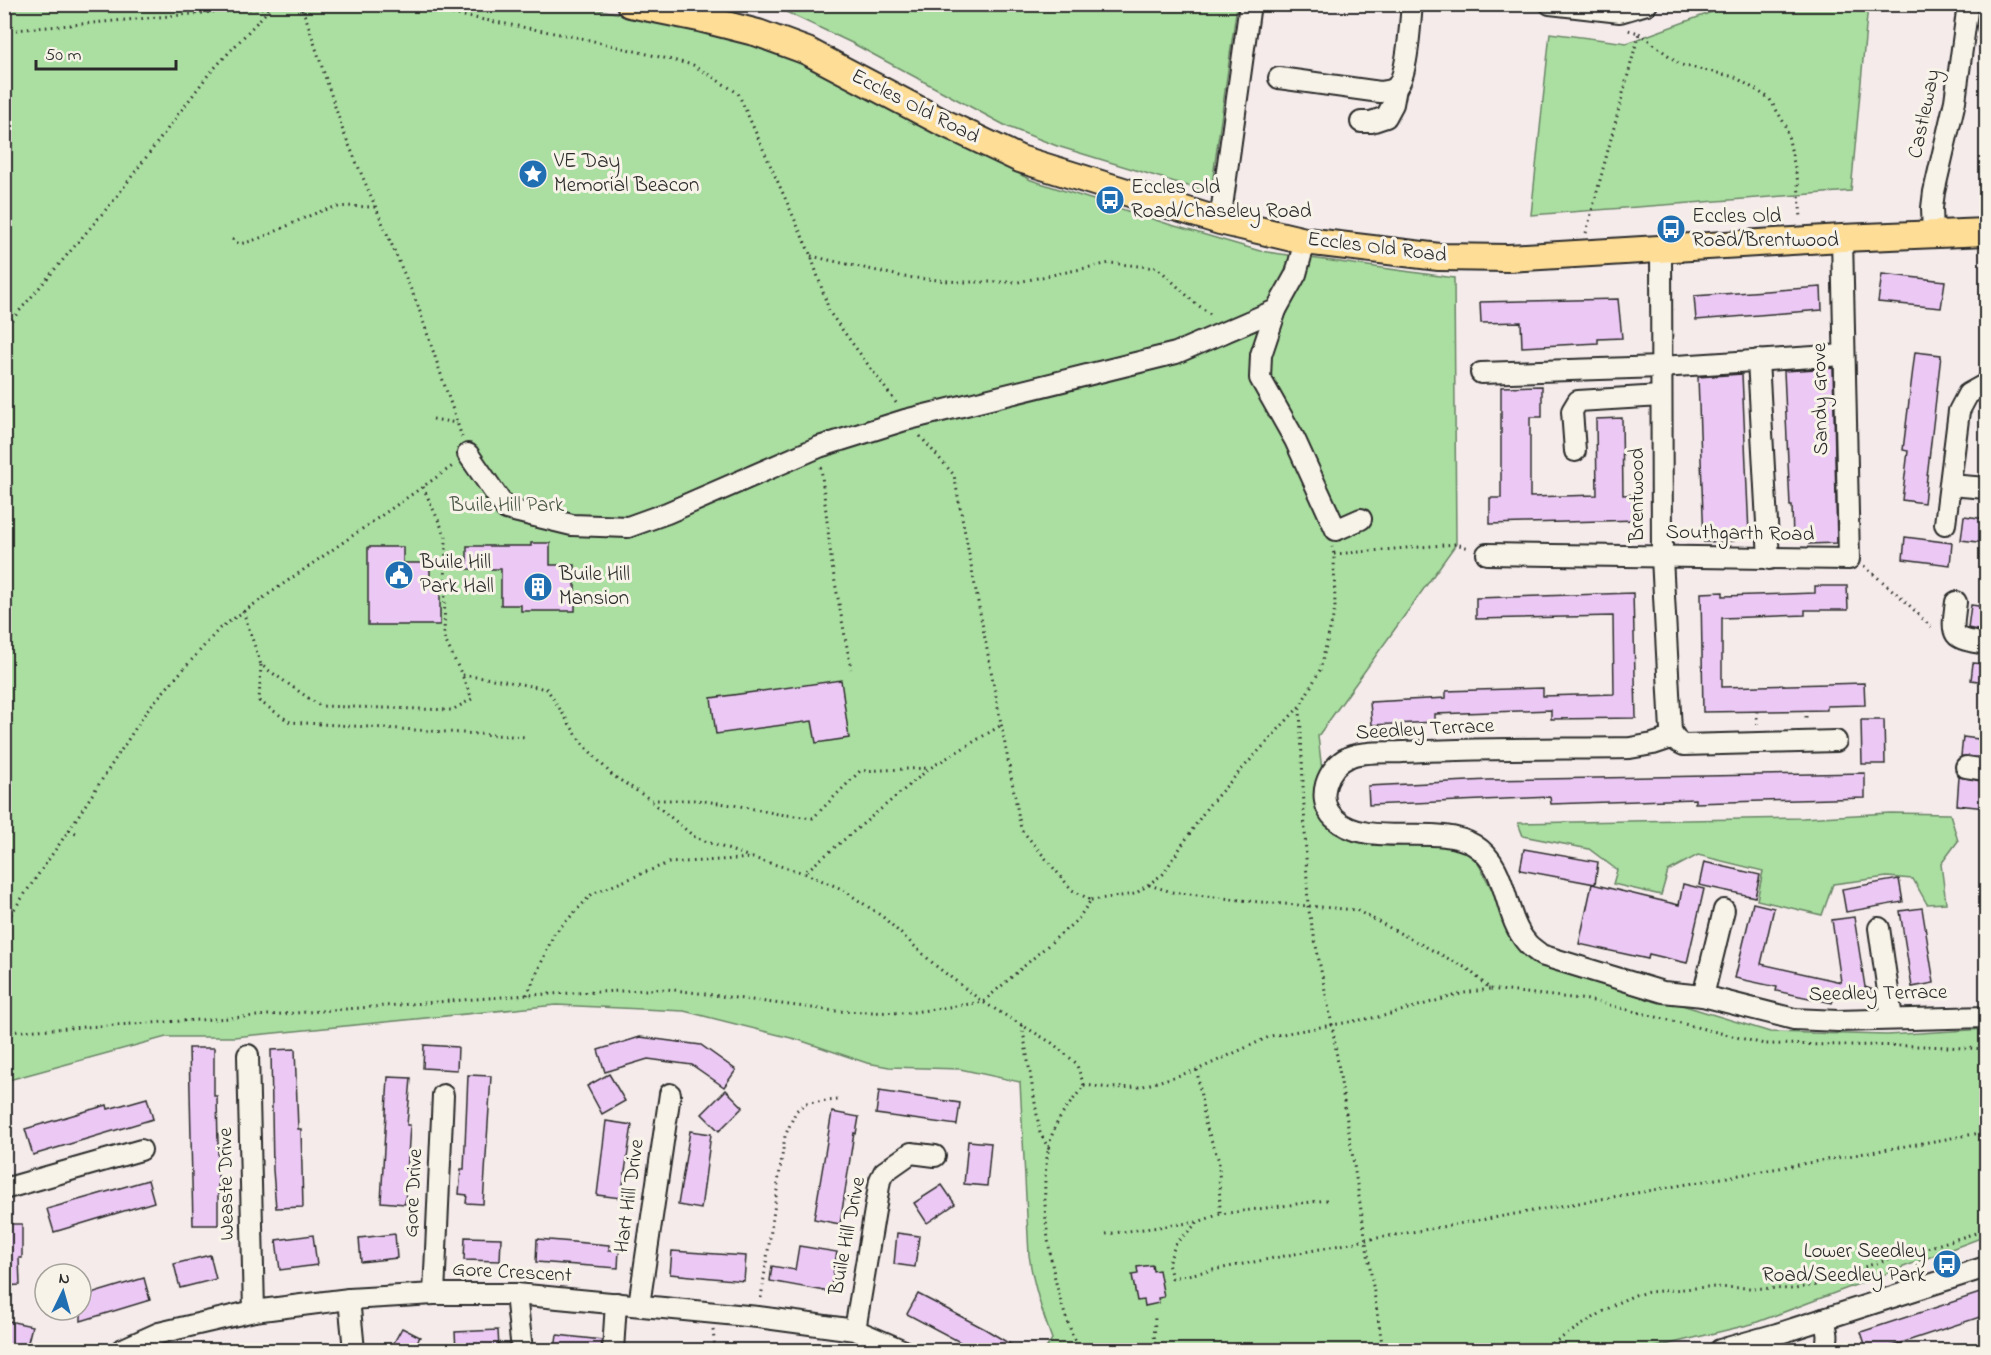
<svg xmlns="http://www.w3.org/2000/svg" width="1991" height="1355" font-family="'Indie Flower',sans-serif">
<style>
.green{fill:#aadfa1;stroke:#6a8566;stroke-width:1.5}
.building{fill:#ecc9f5;stroke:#2b2b2b;stroke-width:1.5}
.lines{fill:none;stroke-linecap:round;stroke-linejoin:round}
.minor-casing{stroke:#2b2b2b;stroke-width:24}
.major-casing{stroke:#2b2b2b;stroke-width:30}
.path{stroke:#2b2b2b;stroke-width:3;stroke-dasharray:1.5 4.5;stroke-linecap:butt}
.minor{stroke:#f7f3e8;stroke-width:20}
.major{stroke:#fedd96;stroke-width:26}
.labels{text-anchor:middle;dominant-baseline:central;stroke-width:6;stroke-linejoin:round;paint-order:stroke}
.street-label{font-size:21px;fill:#2b2b2b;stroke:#f7f3e8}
.poi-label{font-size:21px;fill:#2b2b2b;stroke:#f7f3e8;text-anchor:start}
.park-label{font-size:21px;fill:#4b5848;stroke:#f7f3e8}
</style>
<rect width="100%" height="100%" fill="#f5ebeb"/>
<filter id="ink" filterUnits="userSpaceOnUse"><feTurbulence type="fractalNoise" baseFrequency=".0167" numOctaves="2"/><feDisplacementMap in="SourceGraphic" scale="12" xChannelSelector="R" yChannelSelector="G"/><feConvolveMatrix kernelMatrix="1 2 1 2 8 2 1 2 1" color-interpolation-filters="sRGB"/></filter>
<g filter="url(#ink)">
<g class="green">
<polygon points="1734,4 1868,5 1851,191 1531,215 1550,33 1627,43"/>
<path d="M 5,5 L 575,5 L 753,40 L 1031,180 L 1168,224 L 1260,251 L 1454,278 L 1456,544 L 1318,736 L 1328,823 L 1460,829 L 1528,958 L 1770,1032 L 1887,1035 L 1986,1029 L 1986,1236 L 1752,1324 L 1644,1350 L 1045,1350 L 1052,1339 C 1042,1312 1033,1285 1029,1255 L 1020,1082 L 960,1069 L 889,1067 L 867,1063 L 799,1040 L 684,1011 L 556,1005 L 234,1037 L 166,1037 L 5,1081 Z"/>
<polygon points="765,5 1237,5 1212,184 1201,190 1057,146 1008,127 852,43 782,10"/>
<polygon points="1890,813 1950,814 1958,841 1941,864 1946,903 1927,904 1913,879 1887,877 1833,884 1822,915 1757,900 1763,871 1698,855 1668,871 1661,895 1613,884 1617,870 1589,849 1523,836 1518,823 1803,818"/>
</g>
<g class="building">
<polygon points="1882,274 1945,281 1941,308 1878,302"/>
<polygon points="1821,287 1822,310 1696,320 1694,296"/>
<polygon points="1618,299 1622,338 1598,339 1598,343 1522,347 1521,322 1481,323 1480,302"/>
<polygon points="1915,352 1941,355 1924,503 1902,500 1908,451 1903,450"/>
<polygon points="1833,368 1837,543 1809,544 1809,539 1793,539 1792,506 1790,506 1784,371"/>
<polygon points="1742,374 1749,534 1733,535 1734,541 1704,542 1698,377"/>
<polygon points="1542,386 1542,417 1530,417 1530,497 1597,495 1596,419 1622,418 1623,495 1637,494 1638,520 1490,524 1490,498 1501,498 1501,387"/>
<polygon points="1964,516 1986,519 1986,543 1961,540"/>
<polygon points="1905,537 1952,543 1950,565 1903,559"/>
<polygon points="531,543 550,543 550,565 575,565 575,611 521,611 521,605 501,605 501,569 467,569 467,546 531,546"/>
<polygon points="368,547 403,547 403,563 430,563 430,586 440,586 440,625 368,625"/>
<polygon points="1815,586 1847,586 1848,610 1805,610 1805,615 1722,618 1722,687 1864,683 1865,705 1827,706 1827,710 1703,712 1701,593 1723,592 1723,596 1815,593"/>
<polygon points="1633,593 1636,718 1551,719 1551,710 1435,714 1435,722 1372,725 1370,702 1446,698 1446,691 1543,688 1543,696 1614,694 1613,616 1476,619 1476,598"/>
<polygon points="1971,605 1986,607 1986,632 1968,628"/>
<polygon points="1973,663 1986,664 1986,682 1971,680"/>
<polygon points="841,680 849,738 816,743 812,721 716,734 711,698"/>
<polygon points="1861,720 1884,720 1885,764 1862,764"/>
<polygon points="1963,737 1986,740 1986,758 1961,756"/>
<polygon points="1865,773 1865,798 1695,803 1695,799 1551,804 1550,797 1369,805 1368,786 1489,780"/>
<polygon points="1959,777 1986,782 1986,808 1957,805"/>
<polygon points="1524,849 1598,862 1595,884 1520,870"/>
<polygon points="1704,862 1760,875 1755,897 1699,885"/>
<polygon points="1899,879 1903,902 1846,912 1842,889"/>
<polygon points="1592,884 1679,905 1683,884 1704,889 1687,963 1649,954 1648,959 1579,944"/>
<polygon points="1753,903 1774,908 1761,964 1841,982 1832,920 1854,917 1865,987 1876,991 1834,998 1832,1003 1776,991 1777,987 1735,978"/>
<polygon points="1922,908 1934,983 1912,987 1900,911"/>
<polygon points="640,1037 701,1045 736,1070 724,1087 692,1065 648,1059 605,1072 598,1050"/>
<polygon points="424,1045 458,1047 457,1070 423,1068"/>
<polygon points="189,1048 214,1048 214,1096 217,1096 218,1144 218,1225 193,1225"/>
<polygon points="295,1049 298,1129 301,1129 303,1207 276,1208 273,1170 271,1050"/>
<polygon points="609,1074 625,1101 602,1114 587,1086"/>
<polygon points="468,1075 491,1076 483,1204 466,1203 467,1195 459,1194 461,1169 464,1169"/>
<polygon points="388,1077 411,1078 407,1125 410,1125 405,1204 381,1202"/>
<polygon points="726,1090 743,1107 719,1131 702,1114"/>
<polygon points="879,1091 960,1103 957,1125 876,1114"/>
<polygon points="147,1098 153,1119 33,1155 25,1129 107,1105 108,1109"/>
<polygon points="832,1112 859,1117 856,1134 854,1133 840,1224 814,1219"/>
<polygon points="606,1121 632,1125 621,1198 597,1195"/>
<polygon points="690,1131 711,1134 701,1209 678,1205"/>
<polygon points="968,1141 991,1143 987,1186 964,1184"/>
<polygon points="148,1180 154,1202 54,1232 47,1209"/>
<polygon points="942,1185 955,1204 927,1223 914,1203"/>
<polygon points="4,1224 22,1224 22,1258 19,1258 20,1285 4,1286"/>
<polygon points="897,1233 919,1236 915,1267 894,1264"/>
<polygon points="395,1234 397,1258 361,1262 359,1238"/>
<polygon points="313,1235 317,1265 280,1270 276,1240"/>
<polygon points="465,1237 501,1238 500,1261 464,1260"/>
<polygon points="537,1239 609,1245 609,1250 619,1250 618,1268 536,1262"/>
<polygon points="799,1246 837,1252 830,1292 770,1281 772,1266 795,1270"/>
<polygon points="672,1251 746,1256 744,1281 670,1274"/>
<polygon points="210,1255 216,1279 180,1288 174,1264"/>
<polygon points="1152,1265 1153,1271 1159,1270 1164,1297 1158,1298 1159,1303 1145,1306 1144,1300 1137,1301 1132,1275 1138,1274 1137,1267"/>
<polygon points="144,1278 150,1300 81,1321 81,1297"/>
<polygon points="1986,1291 1986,1315 1880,1350 1867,1350 1861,1332"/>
<polygon points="918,1294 985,1329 1020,1350 975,1350 907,1314"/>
<polygon points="4,1320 32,1326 26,1350 4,1345"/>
<polygon points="402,1328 420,1337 412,1350 390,1350"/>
<polygon points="498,1330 499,1349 456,1350 455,1332"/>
<polygon points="557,1335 602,1340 601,1350 555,1350"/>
</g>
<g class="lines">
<g class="minor-casing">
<g id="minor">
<polyline points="1550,4 1620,12 1647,4"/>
<path d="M 1279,78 L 1380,92 C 1387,91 1394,91 1398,85 C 1408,71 1410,23 1412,4"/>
<polyline points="1361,122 1371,122 1386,117 1393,104 1396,88"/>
<polyline points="1220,221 1250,4"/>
<polyline points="1933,234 1932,208 1934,192 1955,101 1968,4"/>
<polyline points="1661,251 1662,557 1671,731 1678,742 1684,745 1836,741"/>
<polyline points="1276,310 1261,355 1260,378 1295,440 1336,530 1361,519"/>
<polyline points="1758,360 1769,559"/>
<polyline points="1481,373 1661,367 1844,355"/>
<polyline points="1575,451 1572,411 1578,401 1661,396"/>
<polyline points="468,454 506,509 572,525 628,527 667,513 819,447 905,420 1176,353 1276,310 1296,274 1305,241"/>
<polyline points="1950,485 1986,488"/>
<polyline points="1945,524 1959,411 1968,394 1986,384"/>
<polyline points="1487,554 1849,559 1842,238"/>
<path d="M 1956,602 C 1951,638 1951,638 1986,644"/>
<path d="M 1674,737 L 1653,744 L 1630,748 C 1555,749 1478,748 1403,752 C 1388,753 1361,751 1349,757 C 1327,767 1315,799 1334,818 C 1367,850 1437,822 1474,845 C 1510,867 1502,915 1527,943 C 1531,948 1537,951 1541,955 L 1663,992 L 1703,996 L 1794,1019 L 1838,1021 L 1986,1017"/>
<polyline points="1966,767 1986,770"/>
<polyline points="1879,928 1892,1019"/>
<polyline points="1703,996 1724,910"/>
<polyline points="248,1055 254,1311"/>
<polyline points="4,1189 141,1150"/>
<polyline points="434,1294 443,1095"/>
<polyline points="516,1294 522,1350"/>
<polyline points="349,1299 354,1350"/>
<polyline points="639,1305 670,1094"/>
<path d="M 1823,1319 C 1828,1331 1829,1338 1825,1350"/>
<polyline points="855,1330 880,1180 884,1172 911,1153 935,1156"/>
<polyline points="121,1350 159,1333 254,1311 349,1299 434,1294 516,1294 758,1317 855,1330 902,1350"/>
<polyline points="613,1350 616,1303"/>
<polyline points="1720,1350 1777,1334 1986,1267"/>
</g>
</g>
<g class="major-casing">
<polyline id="major" points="630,4 699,18 758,33 807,51 940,121 1020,159 1220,221 1305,241 1439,257 1508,258 1842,238 1986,232"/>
</g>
<g class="path">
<polyline points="299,4 306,18 343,131 418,306 462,437"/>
<polyline points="399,4 581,38 693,65 738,93 811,256 830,313 897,404"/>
<polyline points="4,31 269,7"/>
<polyline points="1639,33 1681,65 1735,77 1769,98 1786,126 1798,182 1801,218"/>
<polyline points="1586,233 1639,33 1628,30"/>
<path d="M 232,239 L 239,244 C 271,238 300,216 332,208 C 346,205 362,207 375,207"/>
<polyline points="811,256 904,277 960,282 1018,282 1110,263 1158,268 1195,303 1213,316"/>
<polyline points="4,329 114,200 208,75 274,4"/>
<polyline points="433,419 457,423"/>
<polyline points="920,436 954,475 1021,829 1072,890 1091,900 1078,919 983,1002 936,966 883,917 842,889 804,873 930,768 1000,726"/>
<polyline points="821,467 832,566 851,669"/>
<polyline points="423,487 446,537 444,638 462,675 499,680 547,689 581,742 612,775 651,800 697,800 740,806 778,814 813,818 860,771 928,768"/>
<polyline points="1334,554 1456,544 1469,548"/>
<polyline points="1864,566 1903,599 1934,630"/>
<polyline points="243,611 261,665 320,706 452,710 472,699 462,675"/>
<polyline points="261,665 259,701 290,722 526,737"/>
<polyline points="1300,708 1308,906 1332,1025 1383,1016 1464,993 1490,989"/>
<polyline points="1806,710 1806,722"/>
<polyline points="1757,711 1757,724"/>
<polyline points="652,802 696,838 750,857"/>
<polyline points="69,830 78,834"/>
<polyline points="1149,885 1172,892 1249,901 1356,910 1468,969 1490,989 1589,1000 1764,1044 1926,1046 1986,1049"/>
<polyline points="1091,900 1135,894 1163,874 1208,806 1300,706 1320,670 1335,609 1334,554 1332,547"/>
<polyline points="4,924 69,830 148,709 220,628 454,465"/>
<polyline points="527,995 554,934 592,894 668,863 753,858 804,873"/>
<polyline points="1022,1025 1040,1133 1049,1149"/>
<path d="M 4,1032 L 230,1018 L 527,995 L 667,989 L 835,1011 L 907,1013 L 983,1002 L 1052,1043 L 1076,1063 L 1084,1085 C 1073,1101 1058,1116 1052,1135 C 1034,1191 1052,1299 1080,1350"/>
<polyline points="1197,1070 1205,1123 1219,1161 1220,1214"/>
<polyline points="1084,1085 1110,1088 1140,1087 1197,1070 1271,1036 1332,1025 1383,1350"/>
<polyline points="1327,1200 1220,1214 1198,1222 1176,1243 1168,1264 1172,1278 1366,1240 1986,1132"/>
<polyline points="1106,1234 1196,1222"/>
<polyline points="761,1298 785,1136 796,1111 806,1103 838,1100"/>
<polyline points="713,1330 715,1350"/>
<polyline points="1154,1350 1155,1314"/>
<polyline points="1542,1350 1617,1303 1635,1295 1649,1292 1707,1287 1795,1289 1815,1285 1854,1270 1986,1230"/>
<polyline points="1970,1350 1986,1345"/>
</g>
<use href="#minor" class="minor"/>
<use href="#major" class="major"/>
</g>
</g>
<defs>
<g id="sight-disc" transform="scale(1.5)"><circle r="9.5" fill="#1f6fb2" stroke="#f7f3e8"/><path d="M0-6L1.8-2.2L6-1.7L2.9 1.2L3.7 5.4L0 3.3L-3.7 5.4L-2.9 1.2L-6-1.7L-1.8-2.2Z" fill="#fff"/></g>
<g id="bus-disc" transform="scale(1.5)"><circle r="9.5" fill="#1f6fb2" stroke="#f7f3e8"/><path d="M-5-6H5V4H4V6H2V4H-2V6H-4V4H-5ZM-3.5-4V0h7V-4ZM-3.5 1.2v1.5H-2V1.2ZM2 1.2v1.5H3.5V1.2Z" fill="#fff"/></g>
<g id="civic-disc" transform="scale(1.5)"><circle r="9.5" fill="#1f6fb2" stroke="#f7f3e8"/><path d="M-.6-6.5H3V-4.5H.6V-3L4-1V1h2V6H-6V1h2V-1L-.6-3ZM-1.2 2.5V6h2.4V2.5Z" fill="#fff"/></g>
<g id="building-disc" transform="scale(1.5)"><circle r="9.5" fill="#1f6fb2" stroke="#f7f3e8"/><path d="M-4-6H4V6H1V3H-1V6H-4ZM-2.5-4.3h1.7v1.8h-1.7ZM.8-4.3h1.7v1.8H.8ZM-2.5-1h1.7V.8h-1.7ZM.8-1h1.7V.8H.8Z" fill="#fff"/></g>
</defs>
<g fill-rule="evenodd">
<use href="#sight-disc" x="533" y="174"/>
<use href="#bus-disc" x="1110" y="200"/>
<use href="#bus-disc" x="1671" y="229"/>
<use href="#civic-disc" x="399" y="575"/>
<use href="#building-disc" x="538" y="587"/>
<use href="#bus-disc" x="1947" y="1264"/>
</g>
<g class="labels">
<g class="street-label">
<text transform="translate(915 107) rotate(27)">Eccles Old Road</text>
<text transform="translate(1925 114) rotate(-78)">Castleway</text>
<text transform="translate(1377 248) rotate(7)">Eccles Old Road</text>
<text transform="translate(1821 399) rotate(-91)">Sandy Grove</text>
<text transform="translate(1638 495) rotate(-90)">Brentwood</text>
<text transform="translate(1740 534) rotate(1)">Southgarth Road</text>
<text transform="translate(1425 730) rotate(-3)">Seedley Terrace</text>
<text transform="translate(1878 994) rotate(-1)">Seedley Terrace</text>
<text transform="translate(227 1184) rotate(-91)">Weaste Drive</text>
<text transform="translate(414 1193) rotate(-87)">Gore Drive</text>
<text transform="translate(630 1196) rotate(-82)">Hart Hill Drive</text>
<text transform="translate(848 1236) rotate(-79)">Buile Hill Drive</text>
<text transform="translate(512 1273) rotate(3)">Gore Crescent</text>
</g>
<g class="poi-label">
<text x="554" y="162">VE Day<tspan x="554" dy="24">Memorial Beacon</tspan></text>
<text x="1131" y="188">Eccles Old<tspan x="1131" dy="24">Road/Chaseley Road</tspan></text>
<text x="1692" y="217">Eccles Old<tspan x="1692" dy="24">Road/Brentwood</tspan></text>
<text x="420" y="563">Buile Hill<tspan x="420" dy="24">Park Hall</tspan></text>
<text x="559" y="575">Buile Hill<tspan x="559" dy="24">Mansion</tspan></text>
<text x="1926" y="1252" text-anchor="end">Lower Seedley<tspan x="1926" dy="24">Road/Seedley Park</tspan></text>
</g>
<g class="park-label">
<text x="507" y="506">Buile Hill Park</text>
</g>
</g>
<rect width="1991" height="1355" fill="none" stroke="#f7f3e8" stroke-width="24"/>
<rect x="12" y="12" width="1967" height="1331" fill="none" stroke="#2b2b2b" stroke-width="2" filter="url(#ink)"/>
<g transform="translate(63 1292) rotate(5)"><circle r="28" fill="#f7f3e8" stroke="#a5a39c" stroke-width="1.5"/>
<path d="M0-4.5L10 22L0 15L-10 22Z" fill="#1f6fb2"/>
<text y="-9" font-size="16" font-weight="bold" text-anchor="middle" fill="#2b2b2b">N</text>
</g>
<path d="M36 60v9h140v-9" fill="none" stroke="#2b2b2b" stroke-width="3"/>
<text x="45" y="60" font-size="18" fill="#2b2b2b" stroke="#f7f3e8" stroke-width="4.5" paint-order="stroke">50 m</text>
</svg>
